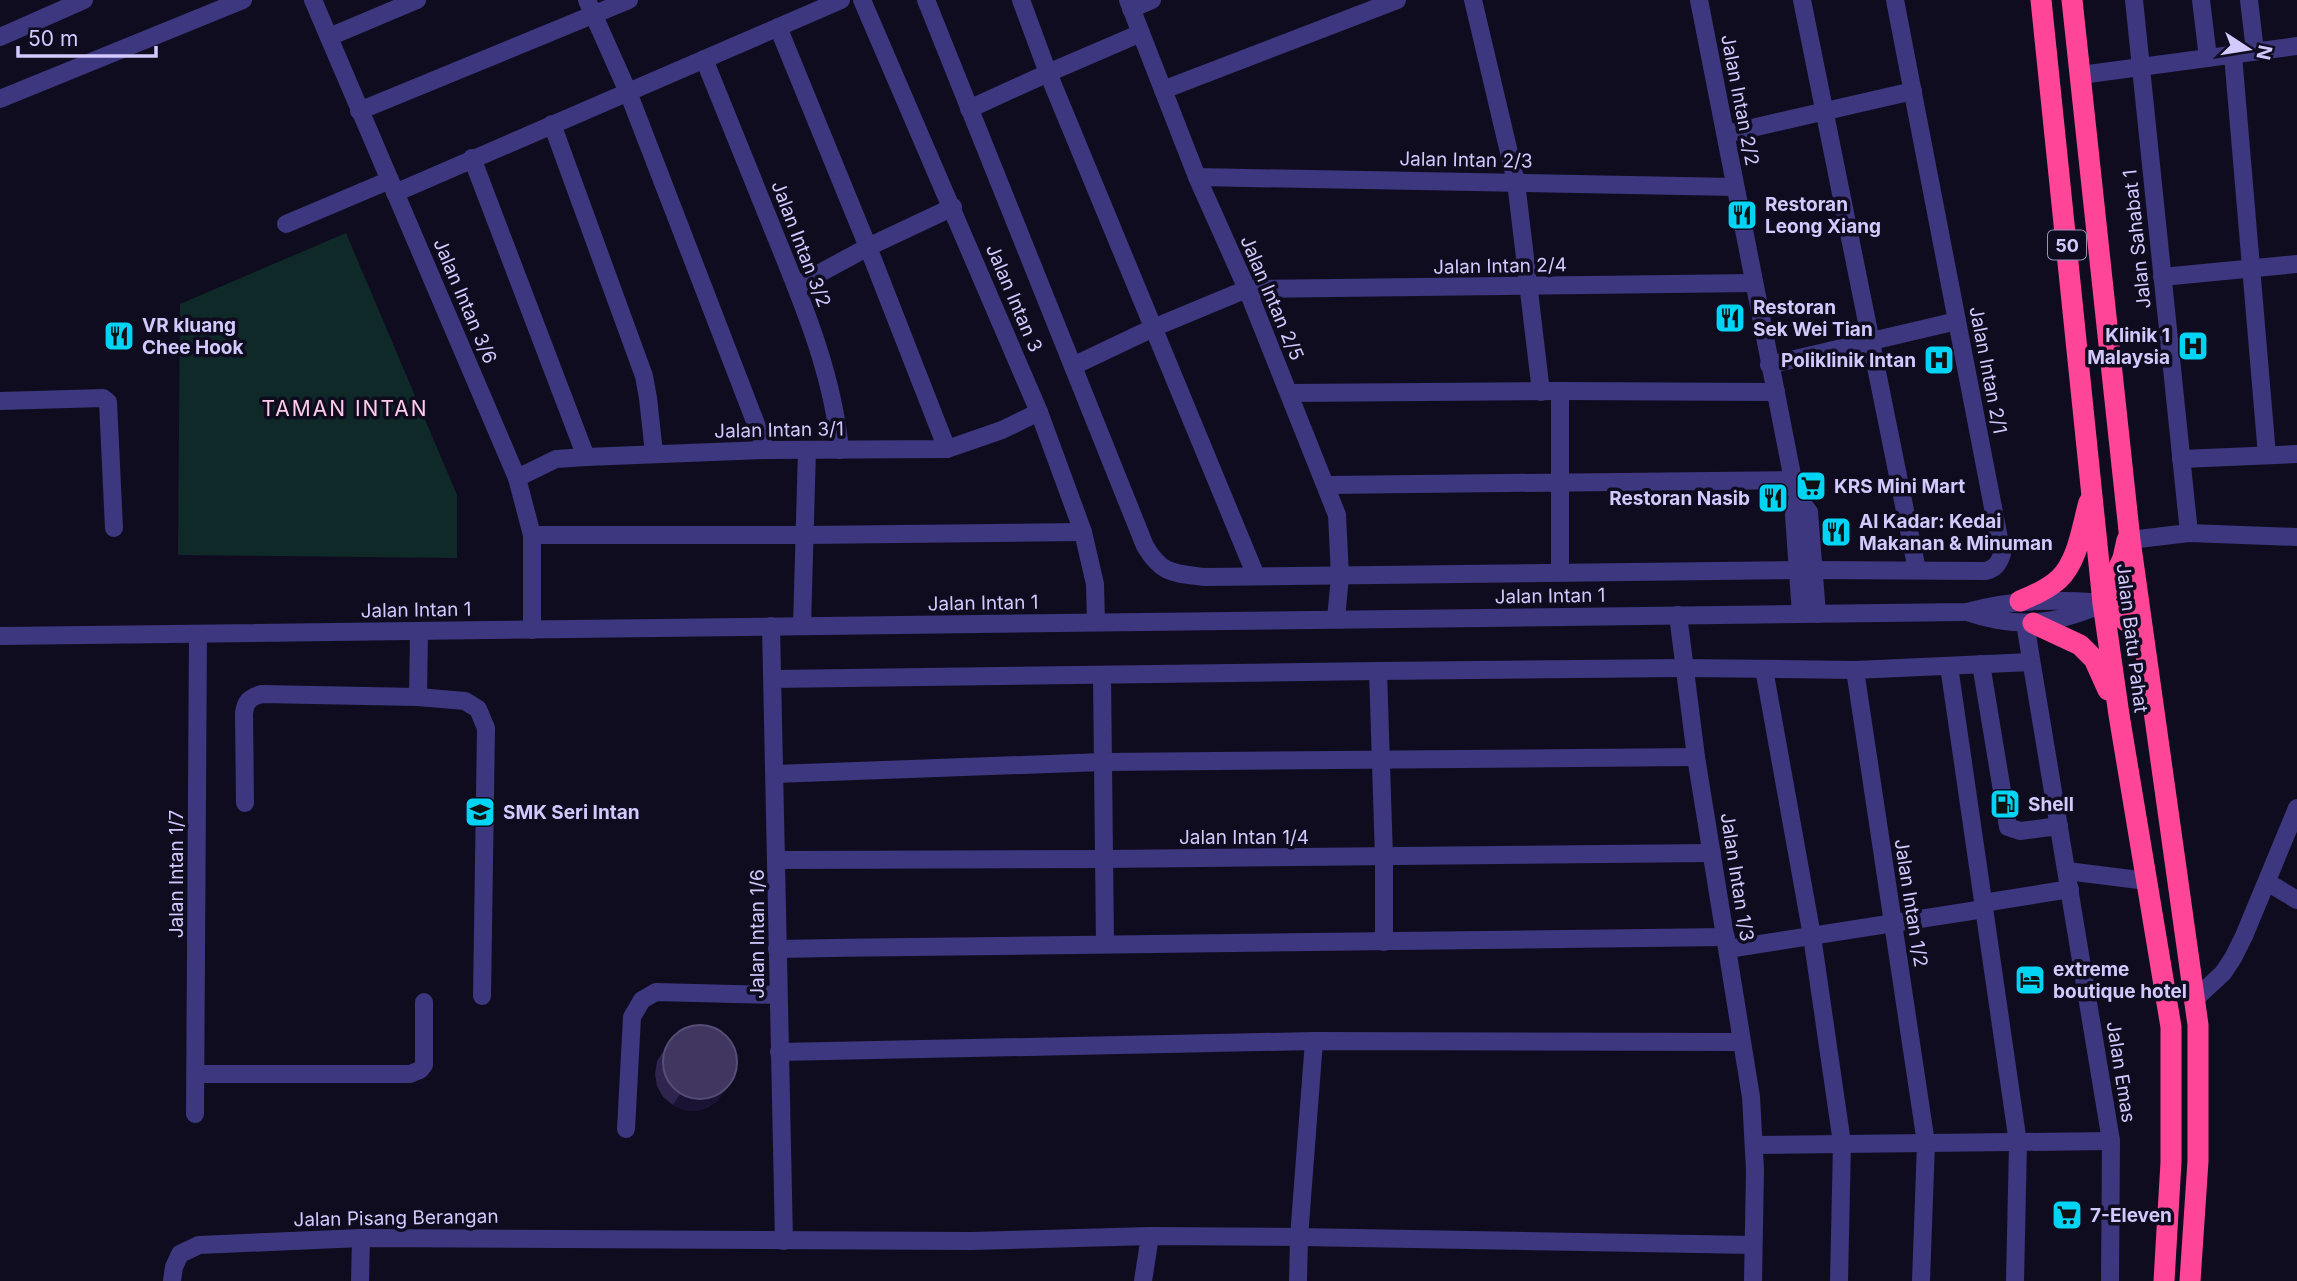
<svg xmlns="http://www.w3.org/2000/svg" width="2297" height="1281" font-family="Inter,sans-serif">
<style>
.green{fill:#0f2929}
.lines{fill:none;stroke-linecap:round;stroke-linejoin:round}
.minor{stroke:#3c377e;stroke-width:18}
.highway{stroke:#ff4598;stroke-width:21}
.wall{fill:#2e244d}
.shaded-wall{fill:#1b1333}
.building{fill:#403660;stroke:#574d79;stroke-width:2}
.labels{text-anchor:middle;dominant-baseline:central;stroke-width:7;stroke-linejoin:round;paint-order:stroke}
.shield{fill:#100c1f;stroke:#9891bc;stroke-width:2}
.shield-label{font-size:18px;font-weight:bold;fill:#d2caff}
.street-label{font-size:19px;fill:#d2caff;stroke:#100c1f}
.poi-label{font-size:19px;font-weight:bold;fill:#d2caff;stroke:#100c1f;text-anchor:start}
.neighbourhood-label{font-size:21px;letter-spacing:2px;fill:#ffcceb;stroke:#100c1f}
</style>
<rect width="100%" height="100%" fill="#100c1f"/>
<polygon class="green" points="346,233 457,495 457,558 178,555 180,304"/>
<g class="lines">
<g class="minor">
<polyline points="313,0 517,478 532,535 532,630"/>
<polyline points="587,0 628,92 766,450"/>
<polyline points="862,0 1039,412 1083,532 1095,584 1096,622"/>
<path d="M 926,0 L 1145,546 C 1162,575 1174,573 1205,577 L 1799,570"/>
<polyline points="1021,0 1048,73 1256,576"/>
<polyline points="1128,0 1197,177 1247,289 1337,515 1340,576 1336,619"/>
<polyline points="1473,0 1516,182 1541,392"/>
<polyline points="1699,0 1793,480 1798,497 1809,512 1817,614"/>
<polyline points="1802,0 1917,570"/>
<polyline points="2134,0 2189,533"/>
<polyline points="2201,0 2208,58"/>
<polyline points="2249,0 2255,51"/>
<polyline points="1131,9 1152,0"/>
<polyline points="778,27 868,247 947,449"/>
<polyline points="0,37 84,0"/>
<polyline points="329,37 417,0"/>
<polyline points="2233,55 2267,455"/>
<path d="M 704,59 C 728,118 752,177 776,237 C 804,306 833,375 840,450"/>
<polyline points="2081,75 2297,46"/>
<polyline points="1163,90 1397,0"/>
<polyline points="0,99 243,0"/>
<polyline points="969,109 1048,73 1141,33"/>
<polyline points="359,111 629,0"/>
<polyline points="552,124 644,376 648,398 654,453"/>
<polyline points="1726,134 1913,91"/>
<polyline points="472,158 586,457"/>
<polyline points="1197,177 1735,187"/>
<polyline points="395,193 841,0"/>
<polyline points="286,224 390,180"/>
<polyline points="2162,277 2297,264"/>
<polyline points="796,286 868,247 953,207"/>
<polyline points="1769,365 1957,321"/>
<polyline points="1073,366 1153,328 1247,289 1754,283"/>
<polyline points="1560,391 1560,572"/>
<polyline points="1289,393 1560,391 1776,392"/>
<polyline points="0,401 103,398 108,402 114,528"/>
<polyline points="2181,459 2297,454"/>
<polyline points="517,478 556,459 586,457 766,450 947,449 1002,430 1039,412"/>
<polyline points="1326,485 1793,480"/>
<polyline points="1798,497 1794,515 1801,614"/>
<polyline points="532,535 806,535 1083,532"/>
<polyline points="2130,540 2189,533 2297,537"/>
<path d="M 1814,570 L 1986,571 C 1996,568 1999,563 2002,554 L 1895,0"/>
<path d="M 1967,612 C 2017,629 2054,625 2102,604"/>
<polyline points="1678,615 1696,757 1751,1097 1755,1170 1753,1281"/>
<polyline points="2025,623 2111,1141 2110,1281"/>
<polyline points="771,626 784,1241"/>
<polyline points="802,626 807,450"/>
<path d="M 0,636 L 1967,612 C 2012,599 2057,599 2103,603"/>
<polyline points="1981,664 2008,827 2020,831 2059,826"/>
<polyline points="1949,666 2018,1143 2015,1281"/>
<polyline points="1764,669 1812,936 1842,1143 1839,1281"/>
<polyline points="1855,670 1926,1143 1921,1281"/>
<polyline points="1378,671 1384,857 1384,942"/>
<polyline points="1102,675 1105,943"/>
<polyline points="773,679 1378,671 1684,668 1855,670 2031,662"/>
<polyline points="418,697 465,701 478,709 486,728 482,996"/>
<polyline points="775,774 1103,762 1696,757"/>
<path d="M 245,803 L 244,714 C 245,702 249,698 261,694 L 418,697 L 419,631"/>
<polyline points="777,860 1105,859 1712,853"/>
<polyline points="2067,871 2147,881"/>
<polyline points="2267,882 2297,900"/>
<polyline points="1983,903 2070,889"/>
<path d="M 777,949 C 1093,943 1409,942 1726,937"/>
<polyline points="1728,949 1984,909"/>
<polyline points="2194,1000 2223,973 2233,958 2244,936 2297,808"/>
<polyline points="779,1052 1314,1041 1741,1042"/>
<polyline points="196,1074 410,1074 420,1070 424,1065 424,1002"/>
<polyline points="195,1114 198,634"/>
<polyline points="626,1129 632,1017 642,1000 656,992 778,995"/>
<polyline points="1754,1145 2111,1141"/>
<polyline points="172,1281 174,1267 180,1254 199,1245 361,1238 971,1241 1150,1236 1299,1237 1753,1245"/>
<polyline points="360,1281 361,1238"/>
<polyline points="1143,1281 1150,1236"/>
<polyline points="1298,1281 1299,1237 1314,1041"/>
</g>
<g class="highway">
<polyline points="2041,0 2103,603 2119,715 2171,1027 2171,1162 2164,1281"/>
<polyline points="2072,0 2130,540 2198,1025 2198,1161 2190,1281"/>
<path d="M 2020,601 C 2034,595 2048,589 2059,579 C 2078,561 2082,527 2089,502"/>
<polyline points="2104,601 2123,558 2127,540"/>
<polyline points="2103,603 2130,624 2141,645"/>
<polyline points="2033,623 2080,645 2094,659 2108,690"/>
</g>
</g>
<polygon class="wall" points="671,1039 732,1081 717,1101 707,1108 696,1111 684,1110 673,1105 663,1097 657,1086 655,1074 657,1061"/>
<polygon class="shaded-wall" points="732,1081 717,1101 707,1108 696,1111 684,1110 673,1105 680,1094"/>
<circle class="building" cx="700" cy="1062" r="37"/>
<defs>
<g id="restaurant-square" transform="scale(1.575)"><rect x="-9" y="-9" width="18" height="18" rx="4" fill="#00d4f5" stroke="#100c1f"/><path d="M-5-6h1v4h1v-4h1v4h1v-4h1v5L-1.5 .5V6h-2V.5L-5-1ZM5-6V6H3V1.5H1.5Q1.5-4 5-6Z" fill="#111"/></g>
<g id="hospital-square" transform="scale(1.575)"><rect x="-9" y="-9" width="18" height="18" rx="4" fill="#00d4f5" stroke="#100c1f"/><path d="M-5-5h3v3.5h4V-5h3V5h-3V1.5h-4V5h-3Z" fill="#111"/></g>
<g id="supermarket-square" transform="scale(1.575)"><rect x="-9" y="-9" width="18" height="18" rx="4" fill="#00d4f5" stroke="#100c1f"/><path d="M-6-5.5h2.5l.6 2H6L4.5 2H-2.5L-4.4-4H-6ZM-1.5 3.2a1.3 1.3 0 1 0 .1 0ZM3 3.2a1.3 1.3 0 1 0 .1 0Z" fill="#111"/></g>
<g id="fuel-square" transform="scale(1.575)"><rect x="-9" y="-9" width="18" height="18" rx="4" fill="#00d4f5" stroke="#100c1f"/><path d="M-5.5-6h7V0h2V4h1.3V-2.5L3-4.5l.8-.8L6-3V5H2.5V1h-1V6h-7ZM-4.2-4.7v3.2H.2V-4.7Z" fill="#111"/></g>
<g id="school-square" transform="scale(1.575)"><rect x="-9" y="-9" width="18" height="18" rx="4" fill="#00d4f5" stroke="#100c1f"/><path d="M0-5L7-2L0 1L-7-2ZM-4 1L0 2.5L4 1V4Q0 6-4 4Z" fill="#111"/></g>
<g id="hotel-square" transform="scale(1.575)"><rect x="-9" y="-9" width="18" height="18" rx="4" fill="#00d4f5" stroke="#100c1f"/><path d="M-6-4.5h1.5V1H6V5H4.5V3h-9V5H-6ZM-4 0a1.8 1.8 0 1 1 3.6 0ZM.5 0V-2.5h3Q6-2.5 6 0Z" fill="#111"/></g>
</defs>
<g fill-rule="evenodd">
<use href="#restaurant-square" x="1742" y="215"/>
<use href="#restaurant-square" x="1730" y="318"/>
<use href="#restaurant-square" x="119" y="336"/>
<use href="#hospital-square" x="2193" y="346"/>
<use href="#hospital-square" x="1939" y="360"/>
<use href="#supermarket-square" x="1811" y="486"/>
<use href="#restaurant-square" x="1773" y="498"/>
<use href="#restaurant-square" x="1836" y="532"/>
<use href="#fuel-square" x="2005" y="804"/>
<use href="#school-square" x="480" y="812"/>
<use href="#hotel-square" x="2030" y="980"/>
<use href="#supermarket-square" x="2067" y="1215"/>
</g>
<g class="labels">
<rect class="shield" x="2048" y="230.5" width="38" height="29" rx="5"/>
<g class="shield-label">
<text x="2067" y="245">50</text>
</g>
<g class="street-label">
<text transform="translate(1740 100) rotate(79)">Jalan Intan 2/2</text>
<text transform="translate(1466 160) rotate(1)">Jalan Intan 2/3</text>
<text transform="translate(2137 239) rotate(-96)">Jalan Sahabat 1</text>
<text transform="translate(801 244) rotate(69)">Jalan Intan 3/2</text>
<text transform="translate(1500 266) rotate(-1)">Jalan Intan 2/4</text>
<text transform="translate(1014 298) rotate(67)">Jalan Intan 3</text>
<text transform="translate(1272 298) rotate(67)">Jalan Intan 2/5</text>
<text transform="translate(465 301) rotate(67)">Jalan Intan 3/6</text>
<text transform="translate(1988 370) rotate(79)">Jalan Intan 2/1</text>
<text transform="translate(779 430) rotate(-1)">Jalan Intan 3/1</text>
<text transform="translate(1550 596) rotate(-1)">Jalan Intan 1</text>
<text transform="translate(983 603) rotate(-1)">Jalan Intan 1</text>
<text transform="translate(416 610) rotate(-1)">Jalan Intan 1</text>
<text transform="translate(2132 638) rotate(83)">Jalan Batu Pahat</text>
<text x="1244" y="837">Jalan Intan 1/4</text>
<text transform="translate(176 874) rotate(-90)">Jalan Intan 1/7</text>
<text transform="translate(1737 877) rotate(81)">Jalan Intan 1/3</text>
<text transform="translate(1911 903) rotate(81)">Jalan Intan 1/2</text>
<text transform="translate(757 934) rotate(-90)">Jalan Intan 1/6</text>
<text transform="translate(2121 1072) rotate(81)">Jalan Emas</text>
<text transform="translate(396 1218) rotate(-1)">Jalan Pisang Berangan</text>
</g>
<g class="poi-label">
<text x="1765" y="204">Restoran<tspan x="1765" dy="22">Leong Xiang</tspan></text>
<text x="1753" y="307">Restoran<tspan x="1753" dy="22">Sek Wei Tian</tspan></text>
<text x="142" y="325">VR kluang<tspan x="142" dy="22">Chee Hook</tspan></text>
<text x="2170" y="335" text-anchor="end">Klinik 1<tspan x="2170" dy="22">Malaysia</tspan></text>
<text x="1916" y="360" text-anchor="end">Poliklinik Intan</text>
<text x="1834" y="486">KRS Mini Mart</text>
<text x="1750" y="498" text-anchor="end">Restoran Nasib</text>
<text x="1859" y="521">Al Kadar: Kedai<tspan x="1859" dy="22">Makanan &amp; Minuman</tspan></text>
<text x="2028" y="804">Shell</text>
<text x="503" y="812">SMK Seri Intan</text>
<text x="2053" y="969">extreme<tspan x="2053" dy="22">boutique hotel</tspan></text>
<text x="2090" y="1215">7-Eleven</text>
</g>
<g class="neighbourhood-label">
<text x="345" y="408">TAMAN INTAN</text>
</g>
</g>
<g transform="translate(2248 49) rotate(102)" stroke="#100c1f" stroke-width="5" paint-order="stroke">
<path d="M0-5L12 26L0 18L-12 26Z" fill="#d2caff"/>
<text y="-10" font-size="19" font-weight="bold" text-anchor="middle" fill="#d2caff">N</text>
</g>
<path d="M18 46v10h138v-10" fill="none" stroke="#d2caff" stroke-width="3.5"/>
<text x="28" y="46" font-size="21" fill="#d2caff" stroke="#100c1f" stroke-width="5" paint-order="stroke">50 m</text>
</svg>
